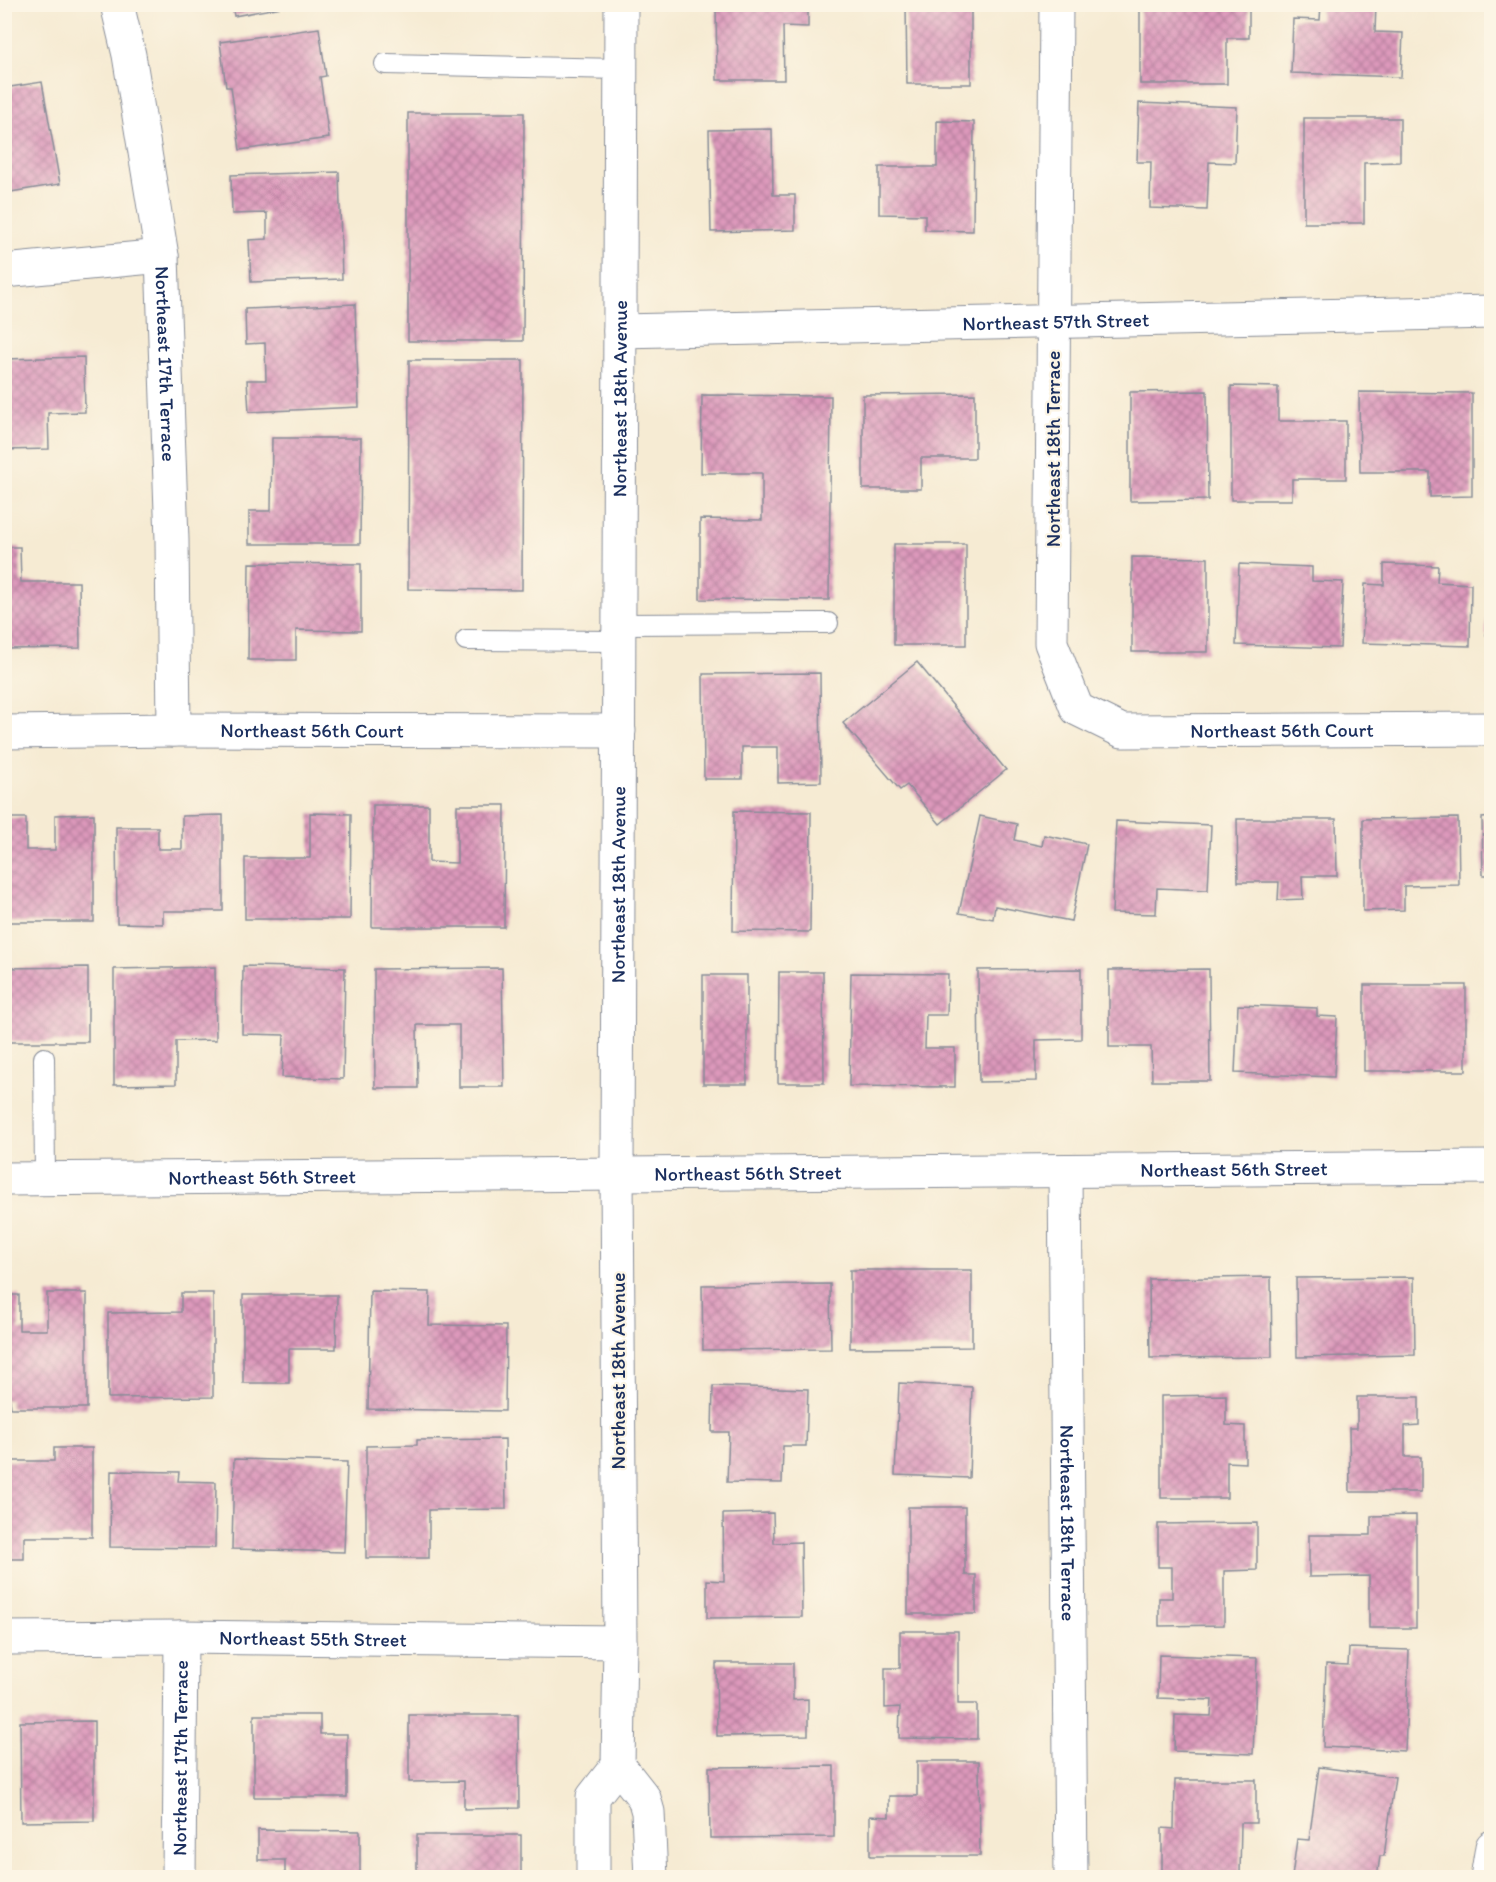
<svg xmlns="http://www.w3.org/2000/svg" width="1496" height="1882" font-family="Itim,sans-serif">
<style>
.building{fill:url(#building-cross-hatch)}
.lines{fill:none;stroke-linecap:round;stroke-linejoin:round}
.lane-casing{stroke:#888d98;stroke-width:22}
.street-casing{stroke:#888d98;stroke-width:35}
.secondary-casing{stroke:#888d98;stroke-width:35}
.lane{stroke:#fff;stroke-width:20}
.street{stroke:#fff;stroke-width:33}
.secondary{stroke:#fff;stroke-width:33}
.labels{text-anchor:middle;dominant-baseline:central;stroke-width:4.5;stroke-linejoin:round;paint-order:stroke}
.street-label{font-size:20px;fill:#1b2f5e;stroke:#fcf5e5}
</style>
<defs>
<pattern id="building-cross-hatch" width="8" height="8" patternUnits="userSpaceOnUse" patternTransform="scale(1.5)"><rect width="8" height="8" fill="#d9b"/><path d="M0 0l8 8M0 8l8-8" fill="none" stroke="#b27d9b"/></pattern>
</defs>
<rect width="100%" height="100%" fill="#fcf5e5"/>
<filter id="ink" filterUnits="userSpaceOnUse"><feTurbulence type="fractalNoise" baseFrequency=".0167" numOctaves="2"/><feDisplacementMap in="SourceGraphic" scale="12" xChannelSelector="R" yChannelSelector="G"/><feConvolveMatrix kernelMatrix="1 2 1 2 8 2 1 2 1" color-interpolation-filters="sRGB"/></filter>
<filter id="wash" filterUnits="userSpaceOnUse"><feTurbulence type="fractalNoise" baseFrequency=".008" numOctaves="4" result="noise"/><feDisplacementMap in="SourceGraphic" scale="24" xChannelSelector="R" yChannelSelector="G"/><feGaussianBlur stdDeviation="1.35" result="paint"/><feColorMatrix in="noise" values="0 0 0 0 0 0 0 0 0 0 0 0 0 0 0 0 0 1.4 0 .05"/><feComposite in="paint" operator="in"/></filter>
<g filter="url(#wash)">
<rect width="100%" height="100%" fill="#f6ebd3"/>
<g id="blocks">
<g class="building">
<polygon points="232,4 288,4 288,6 234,16"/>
<polygon points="716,4 808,4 808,27 783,26 784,80 717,80"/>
<polygon points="906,4 971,4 971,84 907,84"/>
<polygon points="1140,4 1249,4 1249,38 1227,38 1227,84 1140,84"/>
<polygon points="1321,4 1376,4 1375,32 1403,33 1401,77 1291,73 1293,19 1320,20"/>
<polygon points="319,28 326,76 320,77 329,138 240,150 231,87 226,87 220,42"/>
<polygon points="42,82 60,184 4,193 4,88"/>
<polygon points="1139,103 1237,107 1235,163 1209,162 1207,210 1150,208 1151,162 1137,162"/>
<polygon points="408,113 524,113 523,341 408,341"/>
<polygon points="1304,118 1400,118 1400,162 1364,163 1364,223 1304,223"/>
<polygon points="937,121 974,122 973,231 925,230 925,215 879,214 879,167 937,167"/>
<polygon points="772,129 773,195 795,195 795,230 711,232 709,130"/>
<polygon points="339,172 342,279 251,282 249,240 267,239 267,213 232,214 231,175"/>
<polygon points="355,304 359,407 249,412 247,380 266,380 265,343 246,344 245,309"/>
<polygon points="84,357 85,412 48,413 49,449 4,450 4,359"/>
<polygon points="409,360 523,360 522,590 408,589"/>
<polygon points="1231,386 1278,387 1278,421 1346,421 1346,479 1292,479 1292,500 1231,500"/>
<polygon points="1207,391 1208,500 1130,501 1130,392"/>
<polygon points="1359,392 1472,393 1472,496 1430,497 1430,472 1360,472"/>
<polygon points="975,394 975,458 921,458 921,489 863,489 863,395"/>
<polygon points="702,395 831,396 829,600 700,599 700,519 762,520 762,473 701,473"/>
<polygon points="272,438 361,438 360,544 249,544 249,511 271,511"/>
<rect x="894" y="544" width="72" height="101"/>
<polygon points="4,547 20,547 21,582 79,582 80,648 4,649"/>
<polygon points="1132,557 1208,558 1208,652 1132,652"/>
<polygon points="249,563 361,564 361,631 296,630 296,660 248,660"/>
<polygon points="1239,564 1312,567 1312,581 1343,582 1340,648 1236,645"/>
<polygon points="1384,564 1438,566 1437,582 1471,584 1470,646 1362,643 1365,584 1384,585"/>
<polygon points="1489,574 1492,574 1492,635 1486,635"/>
<polygon points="917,662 1006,770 940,824 907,785 900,790 843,723"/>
<polygon points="820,673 821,782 778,783 778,747 742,747 742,779 704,779 703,674"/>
<polygon points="373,805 429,805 429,862 457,863 457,805 505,805 504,927 372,927"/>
<polygon points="734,811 811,812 810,932 733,931"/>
<polygon points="310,813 351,814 350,919 245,919 245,858 310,858"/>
<polygon points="94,814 94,922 4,922 4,818 26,818 26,850 55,850 55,815"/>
<polygon points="223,815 223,911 163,911 163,924 117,923 116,827 158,827 158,849 182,849 182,816"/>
<polygon points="980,816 1017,824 1014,840 1042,846 1044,835 1087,844 1071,921 995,906 993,919 959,913"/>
<polygon points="1492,817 1492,875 1483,875 1482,818"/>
<polygon points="1458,818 1459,885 1404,886 1404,910 1363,911 1363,819"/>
<polygon points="1237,819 1336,819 1337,876 1302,876 1303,899 1278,900 1279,882 1238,882"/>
<polygon points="1116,821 1211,825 1208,890 1157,888 1156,914 1112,913"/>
<polygon points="243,966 345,968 343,1079 282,1077 284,1035 242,1034"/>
<polygon points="88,967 88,1042 4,1042 4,968"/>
<polygon points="215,967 216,1040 176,1041 176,1084 114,1085 114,969"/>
<polygon points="502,968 504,1087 459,1087 459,1025 417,1025 418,1088 375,1088 374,969"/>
<polygon points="1081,969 1081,1039 1036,1040 1036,1081 979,1082 978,970"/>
<polygon points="1209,969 1210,1081 1152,1081 1151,1047 1109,1047 1109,970"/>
<polygon points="779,972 823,972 824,1083 778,1083"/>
<polygon points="851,973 948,974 947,1015 926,1015 925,1048 955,1048 955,1087 849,1086"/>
<rect x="703" y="975" width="44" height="109"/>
<rect x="1364" y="985" width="102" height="86"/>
<polygon points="1238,1005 1317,1008 1317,1016 1337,1017 1334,1077 1235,1073"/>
<polygon points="850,1270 972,1270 972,1347 850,1348"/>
<polygon points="1271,1277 1272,1357 1150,1358 1149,1279"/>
<polygon points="1414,1277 1415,1355 1297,1357 1296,1278"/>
<polygon points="830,1284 831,1349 703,1350 702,1285"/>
<polygon points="370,1291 430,1292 429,1325 506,1326 505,1411 368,1409"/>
<polygon points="47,1293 87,1293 87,1408 11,1408 10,1400 4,1400 4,1295 19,1295 19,1330 47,1330"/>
<polygon points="181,1293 213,1293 213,1397 108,1398 108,1313 181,1312"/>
<polygon points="243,1295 337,1295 336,1349 289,1349 289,1383 243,1383"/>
<polygon points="899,1383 972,1387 969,1478 895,1475"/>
<polygon points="713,1386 808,1389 806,1446 783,1446 782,1483 727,1482 729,1432 712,1432"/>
<polygon points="1226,1395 1226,1425 1245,1426 1245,1463 1227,1462 1227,1498 1161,1498 1161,1396"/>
<polygon points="1357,1397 1419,1397 1419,1425 1405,1426 1405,1457 1421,1457 1421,1492 1350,1492 1349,1428 1357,1428"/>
<polygon points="505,1439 506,1509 429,1510 429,1558 366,1558 366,1446 417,1445 417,1440"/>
<polygon points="54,1448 92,1448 92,1537 24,1537 24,1559 4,1559 4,1461 54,1461"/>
<polygon points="234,1459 347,1462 344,1552 232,1549"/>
<polygon points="111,1471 179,1472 178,1481 216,1482 215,1548 110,1547"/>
<polygon points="908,1507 965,1507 965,1575 976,1575 976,1614 908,1614"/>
<polygon points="773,1513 774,1543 801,1542 802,1617 707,1618 707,1580 724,1581 723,1514"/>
<polygon points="1416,1515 1416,1628 1369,1628 1369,1576 1309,1577 1309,1535 1371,1535 1371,1516"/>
<polygon points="1257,1523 1257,1570 1224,1571 1224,1625 1159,1626 1159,1598 1172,1598 1172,1567 1158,1567 1158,1524"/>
<polygon points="900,1631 958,1631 958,1704 977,1704 977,1739 899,1738 900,1707 885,1708 885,1668 900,1668"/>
<polygon points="1349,1648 1409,1650 1405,1751 1323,1747 1326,1664 1348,1665"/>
<polygon points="1159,1655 1257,1658 1253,1754 1174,1751 1175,1715 1211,1716 1212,1700 1158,1698"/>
<polygon points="716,1663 793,1663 793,1700 808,1699 808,1735 717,1736"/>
<polygon points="254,1715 320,1715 320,1734 347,1734 347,1797 254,1797"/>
<polygon points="409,1715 518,1715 519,1808 464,1809 464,1781 409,1782"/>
<polygon points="94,1721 94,1821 21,1822 20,1722"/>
<polygon points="917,1761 979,1761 980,1856 870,1856 870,1816 889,1817 889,1796 917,1796"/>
<polygon points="834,1766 834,1837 710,1838 709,1767"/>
<polygon points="1319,1767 1395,1777 1384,1856 1380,1856 1377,1878 1292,1877 1297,1839 1309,1840"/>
<polygon points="1175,1780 1256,1780 1256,1823 1241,1823 1240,1875 1162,1875 1162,1828 1174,1829"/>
<polygon points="258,1830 360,1831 360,1878 285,1878 285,1860 258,1860"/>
<rect x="417" y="1835" width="104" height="43"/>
</g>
</g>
</g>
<g filter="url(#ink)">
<use href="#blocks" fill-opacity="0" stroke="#888d98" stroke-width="1.5"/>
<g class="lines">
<g class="lane-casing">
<g id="lane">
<polyline points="385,64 620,69"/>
<polyline points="619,624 828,623"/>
<polyline points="466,640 619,641"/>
<polyline points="44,1058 45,1179"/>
</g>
</g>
<g class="street-casing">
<g id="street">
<path id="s1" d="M 117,4 L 129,55 L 162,256 L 172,540 L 174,730"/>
<path id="s2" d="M 1056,4 L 1051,643 L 1077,709 L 1122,731 L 1492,729"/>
<polyline points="4,271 162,256"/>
<path id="s3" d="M 620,331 L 1492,312"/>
<path id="s4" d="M 4,732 L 174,730 L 619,731"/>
<path id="s5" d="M 1065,1171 L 1071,1878"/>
<path id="s6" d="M 4,1638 L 181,1637 L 620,1642"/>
<path id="s7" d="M 179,1878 L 181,1637"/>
<polyline points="1487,1878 1492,1847"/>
</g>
</g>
<g class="secondary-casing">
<g id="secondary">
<path id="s8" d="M 4,1179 L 1492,1167"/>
<polyline points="618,1765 644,1798 648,1812 651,1878"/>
<path id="s9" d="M 593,1878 L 593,1797 L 618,1765 L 620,1642 L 617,1174 L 621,4"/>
</g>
</g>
<use href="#lane" class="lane"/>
<use href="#street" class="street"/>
<use href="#secondary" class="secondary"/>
</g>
</g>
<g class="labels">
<g class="street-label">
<text stroke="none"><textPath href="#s3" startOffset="436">Northeast 57th Street</textPath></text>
<text stroke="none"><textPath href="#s1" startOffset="364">Northeast 17th Terrace</textPath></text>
<text stroke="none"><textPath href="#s9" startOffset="1488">Northeast 18th Avenue</textPath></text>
<text transform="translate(1053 449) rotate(-90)">Northeast 18th Terrace</text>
<text stroke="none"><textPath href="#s4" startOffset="308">Northeast 56th Court</textPath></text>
<text stroke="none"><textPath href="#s2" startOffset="920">Northeast 56th Court</textPath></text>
<text stroke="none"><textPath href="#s9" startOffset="1002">Northeast 18th Avenue</textPath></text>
<text stroke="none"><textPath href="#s8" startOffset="1230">Northeast 56th Street</textPath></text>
<text stroke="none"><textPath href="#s8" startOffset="744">Northeast 56th Street</textPath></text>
<text stroke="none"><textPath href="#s8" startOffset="258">Northeast 56th Street</textPath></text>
<text transform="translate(618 1371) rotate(-90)">Northeast 18th Avenue</text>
<text stroke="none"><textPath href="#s5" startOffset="352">Northeast 18th Terrace</textPath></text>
<text stroke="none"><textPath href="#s6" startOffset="309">Northeast 55th Street</textPath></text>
<text stroke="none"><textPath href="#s7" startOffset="120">Northeast 17th Terrace</textPath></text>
</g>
</g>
<rect width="1496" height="1882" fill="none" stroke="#fcf5e5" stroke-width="24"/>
</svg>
